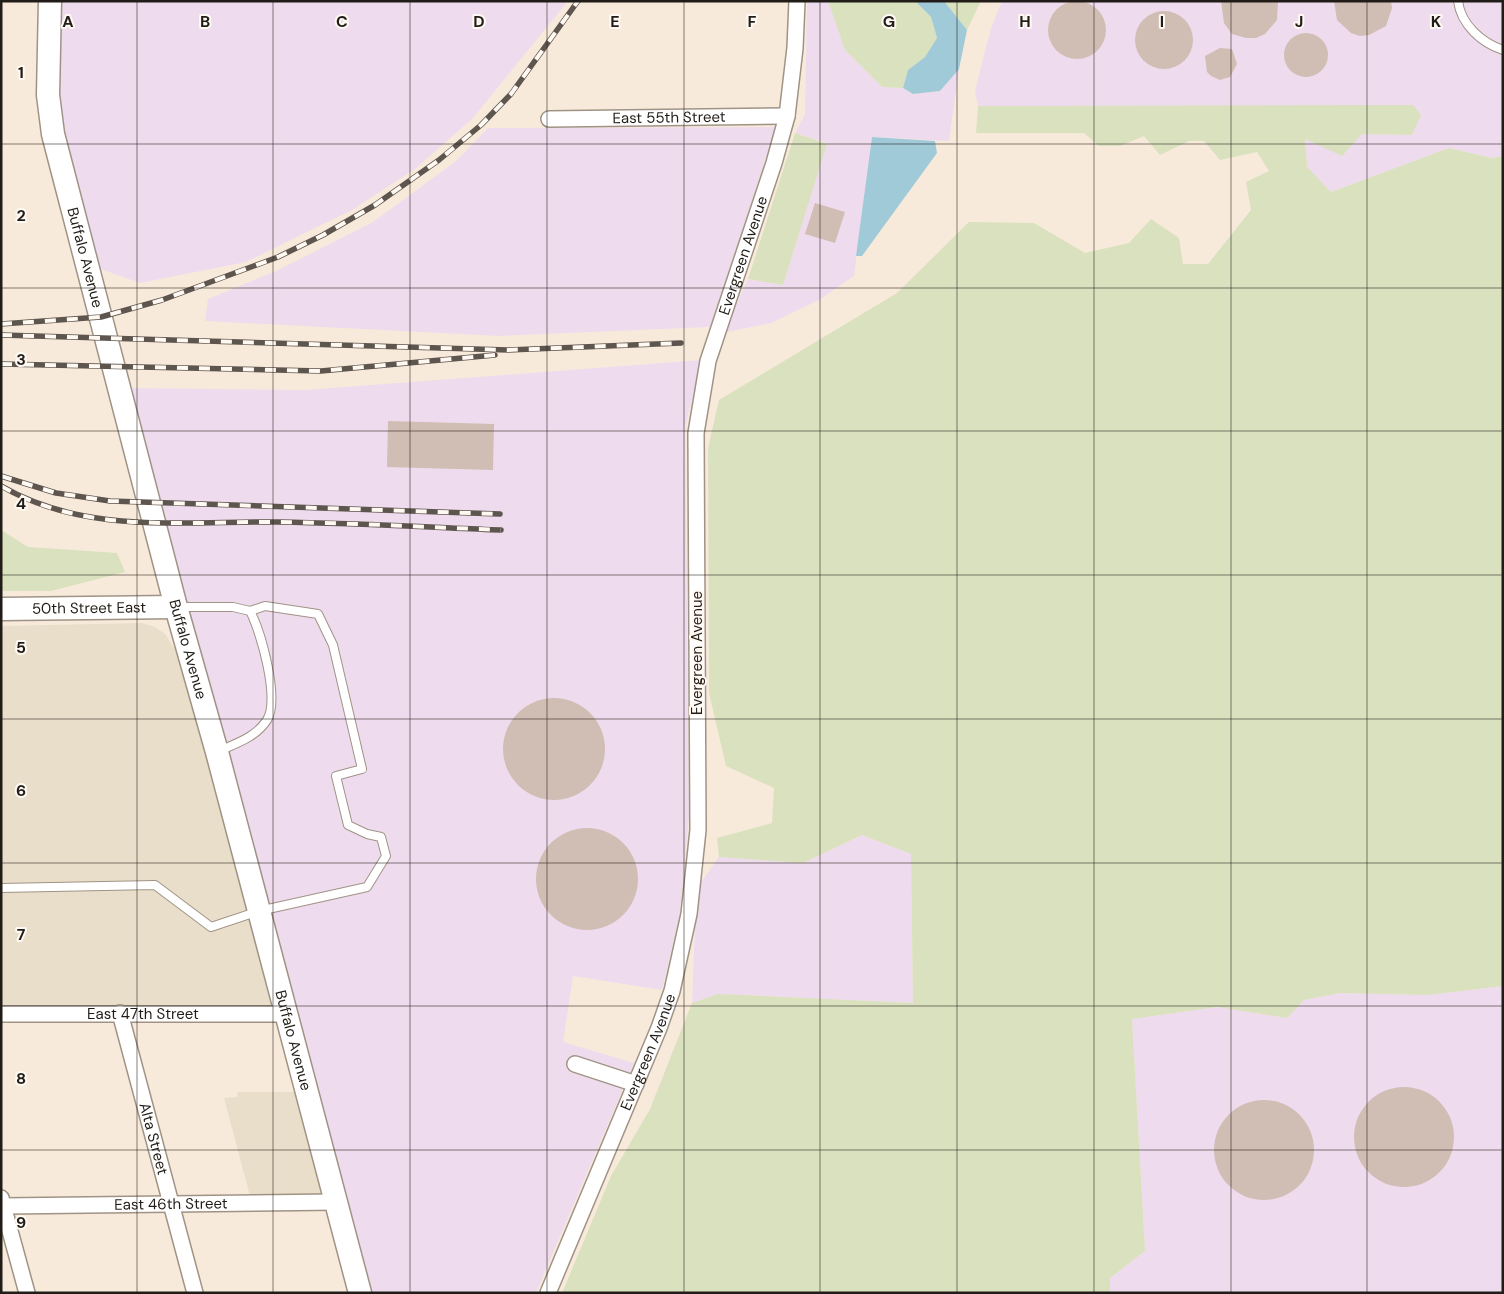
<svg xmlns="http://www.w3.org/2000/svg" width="1504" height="1294" font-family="'DM Sans',sans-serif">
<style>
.commercial{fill:#e8dec9}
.industrial{fill:#eedcee}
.green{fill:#d9e1be}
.water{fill:#a1cad9}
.building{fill:#d0bdb3}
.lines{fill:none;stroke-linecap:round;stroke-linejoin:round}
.lane-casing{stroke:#a09385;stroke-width:10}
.street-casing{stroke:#a09385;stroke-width:18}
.secondary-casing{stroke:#a09385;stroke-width:25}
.lane{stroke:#fff;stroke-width:8}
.street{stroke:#fff;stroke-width:15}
.secondary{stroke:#fff;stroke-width:22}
.rail-casing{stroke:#5e564e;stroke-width:5.5}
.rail{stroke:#fff9f3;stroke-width:4;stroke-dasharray:11;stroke-linecap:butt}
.grid{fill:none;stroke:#211c17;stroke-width:1;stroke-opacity:0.55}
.labels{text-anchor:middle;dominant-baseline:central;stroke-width:4;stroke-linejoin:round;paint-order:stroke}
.street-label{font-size:15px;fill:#211c17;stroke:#fff9f3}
.grid-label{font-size:16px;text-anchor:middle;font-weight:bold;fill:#211c17;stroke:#fff9f3;stroke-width:4;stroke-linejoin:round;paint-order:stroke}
</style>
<rect width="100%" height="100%" fill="#f8eada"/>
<g class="commercial">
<polygon points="142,623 155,627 165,634 175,649 189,678 275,1006 1,1009 1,626"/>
<polygon points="238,1092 299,1092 328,1196 250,1196 224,1098 237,1097"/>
</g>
<g class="industrial">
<polygon points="57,1 568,1 473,118 415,169 352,210 246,262 140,283 95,267 58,117"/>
<polygon points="807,1 828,1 845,50 882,87 903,88 913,94 940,91 959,69 949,141 872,137 854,276 819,300 771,323 727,332 731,316 748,279 783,285 827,143 795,133 805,114"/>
<polygon points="1002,1 1503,1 1503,156 1492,158 1449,148 1331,192 1307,167 1305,138 1362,134 1412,135 1413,106 978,106 975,91 991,28"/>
<polygon points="776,127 710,327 499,336 205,321 208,299 276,271 373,222 456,161 488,128"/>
<polygon points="702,360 685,427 689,816 680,913 662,990 573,976 563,1042 634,1063 536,1293 372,1293 322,1104 127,388 305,390"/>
<polygon points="862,835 911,854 913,1003 718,994 692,1003 695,924 701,882 719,857 803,863"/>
<polygon points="1503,986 1503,1293 1110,1293 1110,1278 1145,1251 1132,1019 1217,1007 1287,1018 1304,1000 1340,993 1427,995"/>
</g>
<g class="green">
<polygon points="828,1 915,1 931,17 937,38 925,57 908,70 903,88 882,87 845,50"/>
<polygon points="944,1 981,1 967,30"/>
<polygon points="1413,105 1421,115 1412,135 1362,134 1342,156 1305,139 1307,167 1331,192 1449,148 1492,158 1503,156 1503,986 1427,995 1340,993 1304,1000 1287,1018 1217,1007 1132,1019 1145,1251 1110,1278 1110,1293 562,1293 611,1176 650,1109 692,1003 718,994 913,1003 911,854 862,835 803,863 719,857 717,838 772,823 774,788 726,766 709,693 708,448 719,400 897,293 969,222 1034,223 1085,253 1129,243 1151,219 1179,238 1183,264 1208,264 1251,210 1246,182 1269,171 1257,152 1220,160 1204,141 1189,141 1160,155 1144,136 1120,146 1099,146 1084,133 976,133 978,106"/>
<polygon points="795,133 827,144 783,285 748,279"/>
<polygon points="1,530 28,547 117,553 125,572 51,591 1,591"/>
</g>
<g class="water">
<polygon points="915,1 944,1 967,30 959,69 940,91 913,94 903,88 908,70 925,57 937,38 931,17"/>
<polygon points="872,137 935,141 937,153 862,256 856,256"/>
</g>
<g class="building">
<polygon points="1221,1 1278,1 1277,20 1265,34 1256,38 1246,38 1232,34 1224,23"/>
<polygon points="1334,1 1391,1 1392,8 1386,26 1369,35 1360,36 1351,33 1337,20"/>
<circle cx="1077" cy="30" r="29"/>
<circle cx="1164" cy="40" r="29"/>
<circle cx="1306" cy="55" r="22"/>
<polygon points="1220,48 1232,49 1237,64 1230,77 1220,80 1211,76 1207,72 1205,56"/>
<polygon points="815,203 845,212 835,243 805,234"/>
<polygon points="388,421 494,424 493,470 387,467"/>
<circle cx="554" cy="749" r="51"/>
<circle cx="587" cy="879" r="51"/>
<circle cx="1404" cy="1137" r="50"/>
<circle cx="1264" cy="1150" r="50"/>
</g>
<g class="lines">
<g class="lane-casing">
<g id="lane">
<path d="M 1458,1 C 1461,25 1482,43 1503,50"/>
<path d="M 178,607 L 233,607 L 250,611 C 261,632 280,699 267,720 C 256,737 237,743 219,751"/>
<polyline points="1,888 155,885 211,927 259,911 367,887 386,856 381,837 367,834 348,825 336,776 362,769 333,645 318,614 265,606 250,611"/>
</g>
</g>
<g class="street-casing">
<g id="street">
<path id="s1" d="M 549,119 L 787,116"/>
<path id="s2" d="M 120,1013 L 195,1293"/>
<path id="s3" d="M 1,1014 L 287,1014"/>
<polyline points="575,1064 636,1084"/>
<polyline points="1,1198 27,1293"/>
<path id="s4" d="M 3,1206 L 337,1202"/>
<path id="s5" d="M 548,1293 L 659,1028 L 672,991 L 689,914 L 698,830 L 696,433 L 708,361 L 774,163 L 787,116 L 795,48 L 797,1"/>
</g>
</g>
<g class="secondary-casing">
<g id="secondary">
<path id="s6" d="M 50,1 L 48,95 L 53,134 L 176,607 L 217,752 L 360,1293"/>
<path id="s7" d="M 1,609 L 176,607"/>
</g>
</g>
<use href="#lane" class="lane"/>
<use href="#street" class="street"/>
<use href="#secondary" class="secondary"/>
<g class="rail-casing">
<g id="rail">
<polyline points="1,324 101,317 162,300 278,257 323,235 375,205 439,160 481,125 511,94 578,1"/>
<polyline points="1,335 508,350 681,343"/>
<polyline points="1,364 321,371 495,355"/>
<polyline points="1,476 56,493 110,501 500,514"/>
<path d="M 1,486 C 85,535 185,521 278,522 C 352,523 427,527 501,530"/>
</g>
</g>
<use href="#rail" class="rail"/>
</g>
<path class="grid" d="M 137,1 L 137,1293M 273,1 L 273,1293M 410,1 L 410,1293M 547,1 L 547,1293M 684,1 L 684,1293M 820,1 L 820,1293M 957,1 L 957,1293M 1094,1 L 1094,1293M 1231,1 L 1231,1293M 1367,1 L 1367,1293M 1,144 L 1503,144M 1,288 L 1503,288M 1,431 L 1503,431M 1,575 L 1503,575M 1,719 L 1503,719M 1,863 L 1503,863M 1,1006 L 1503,1006M 1,1150 L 1503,1150"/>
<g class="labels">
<g class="street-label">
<text stroke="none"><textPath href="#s1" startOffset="120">East 55th Street</textPath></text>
<text stroke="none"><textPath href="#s5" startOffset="1071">Evergreen Avenue</textPath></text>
<text stroke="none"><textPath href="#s6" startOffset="261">Buffalo Avenue</textPath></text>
<text stroke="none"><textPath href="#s7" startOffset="88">50th Street East</textPath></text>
<text stroke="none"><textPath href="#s6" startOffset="666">Buffalo Avenue</textPath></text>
<text transform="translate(697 653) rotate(-90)">Evergreen Avenue</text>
<text stroke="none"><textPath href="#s3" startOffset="142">East 47th Street</textPath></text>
<text stroke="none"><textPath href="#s6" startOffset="1071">Buffalo Avenue</textPath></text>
<text stroke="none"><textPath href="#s5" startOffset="261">Evergreen Avenue</textPath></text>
<text stroke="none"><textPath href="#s2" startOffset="130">Alta Street</textPath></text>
<text stroke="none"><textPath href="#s4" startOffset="168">East 46th Street</textPath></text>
</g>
</g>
<g class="grid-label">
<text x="68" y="27">A</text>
<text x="205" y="27">B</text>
<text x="342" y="27">C</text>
<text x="479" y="27">D</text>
<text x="615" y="27">E</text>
<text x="752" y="27">F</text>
<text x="889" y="27">G</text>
<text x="1025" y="27">H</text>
<text x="1162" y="27">I</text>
<text x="1299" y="27">J</text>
<text x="1436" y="27">K</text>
<text x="21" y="78">1</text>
<text x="21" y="221">2</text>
<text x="21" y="365">3</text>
<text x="21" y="509">4</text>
<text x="21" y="653">5</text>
<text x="21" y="796">6</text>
<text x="21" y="940">7</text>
<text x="21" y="1084">8</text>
<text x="21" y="1228">9</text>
</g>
<rect width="1504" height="1294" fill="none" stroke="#211c17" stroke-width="5"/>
</svg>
